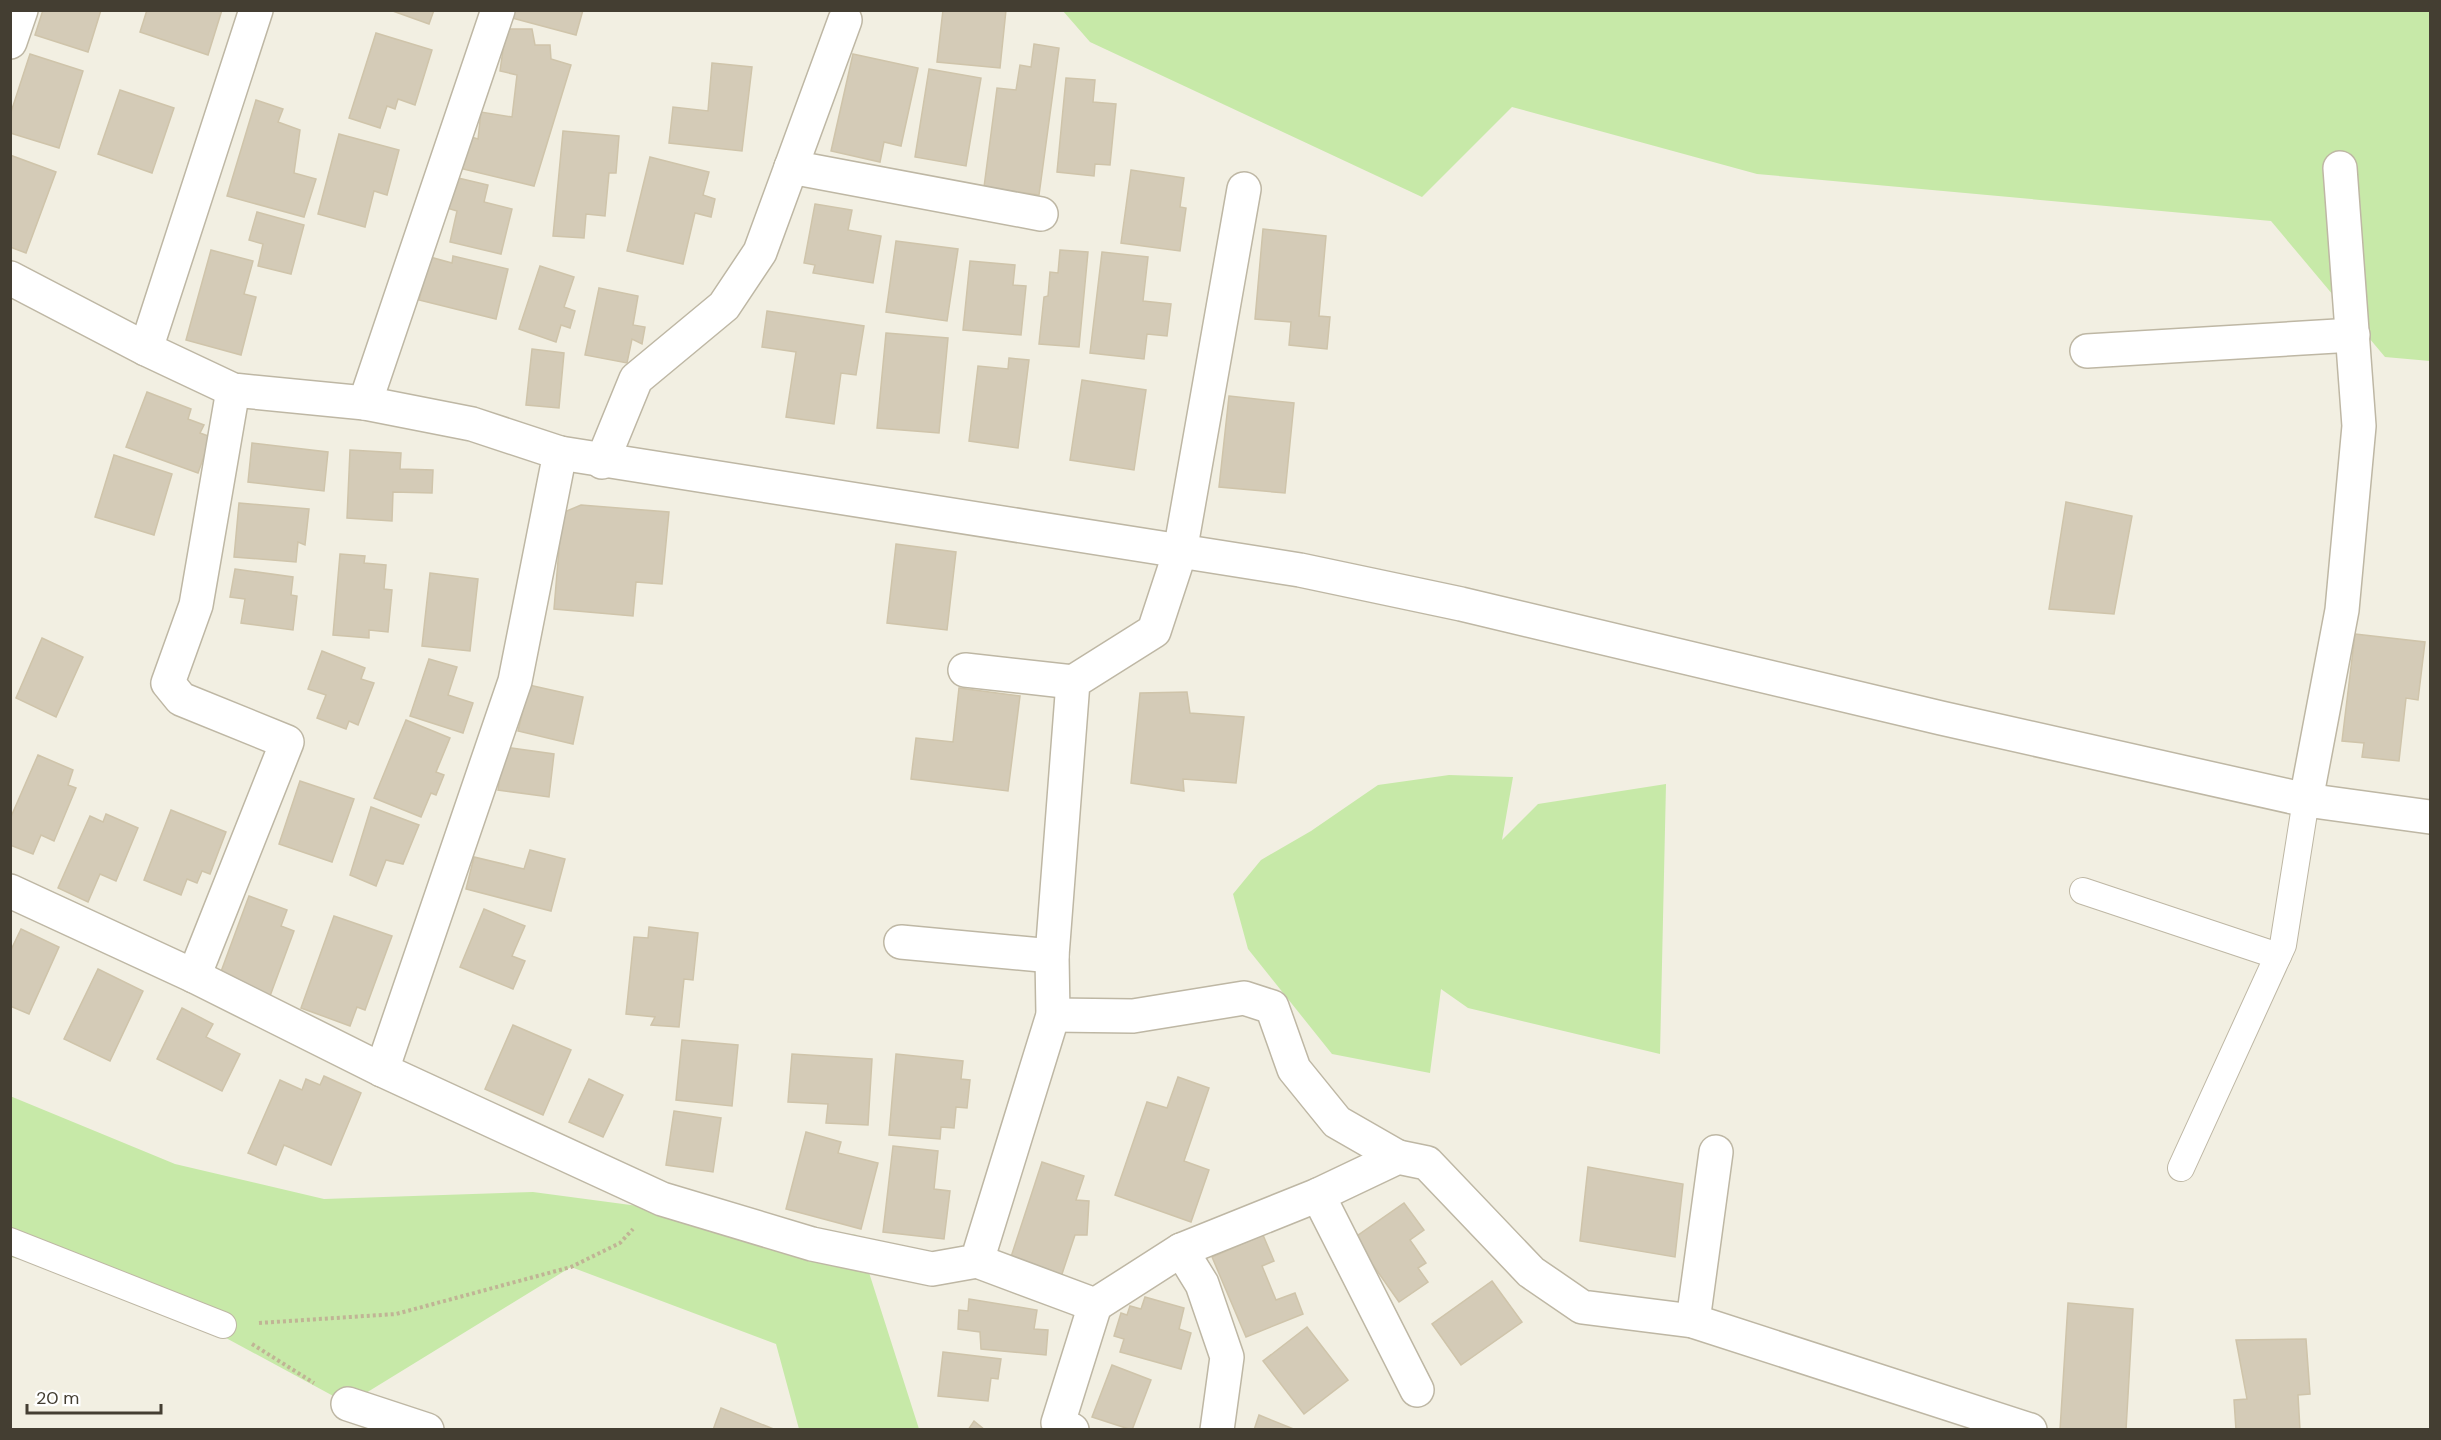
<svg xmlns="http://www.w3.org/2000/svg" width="2441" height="1440" font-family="'DM Sans',sans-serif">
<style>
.green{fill:#c7e9a8}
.building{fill:#d4cbb7;stroke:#cfc4aa;stroke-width:1.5}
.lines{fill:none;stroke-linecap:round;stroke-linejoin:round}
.service-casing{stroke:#beb7a4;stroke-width:28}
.minor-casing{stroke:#beb7a4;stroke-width:36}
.tertiary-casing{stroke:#beb7a4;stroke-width:36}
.path{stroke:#c0b495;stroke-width:4;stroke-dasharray:3 3;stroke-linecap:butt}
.service{stroke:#fff;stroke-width:26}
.minor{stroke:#fff;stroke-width:33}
.tertiary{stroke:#fff;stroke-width:33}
</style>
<rect width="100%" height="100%" fill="#f2efe2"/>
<g class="green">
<polygon points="1063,11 2430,11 2430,361 2385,357 2271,221 1757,174 1512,107 1422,197 1090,42"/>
<polygon points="1449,775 1513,777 1502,840 1538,804 1666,784 1660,1054 1468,1008 1441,989 1430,1073 1332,1054 1248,949 1233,894 1261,860 1311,831 1378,785"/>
<polygon points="10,1096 175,1164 324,1199 533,1192 857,1235 919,1429 799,1429 776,1344 571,1267 348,1404 143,1293 11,1257"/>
</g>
<g class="building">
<polygon points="43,10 101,10 88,52 35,35"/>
<polygon points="147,10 222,10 208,55 140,32"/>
<polygon points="390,10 434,10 429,24"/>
<polygon points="514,10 583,10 576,35 512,18"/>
<polygon points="943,10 1006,10 1000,68 937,62"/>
<polygon points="506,29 532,29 535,45 550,45 551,59 571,65 534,186 459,168 468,136 478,139 481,112 512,117 517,75 500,71"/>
<polygon points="376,33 432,50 415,105 398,99 395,109 387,106 380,128 349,118"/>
<polygon points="1034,44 1059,48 1039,195 984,187 997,88 1016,90 1020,65 1031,67"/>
<polygon points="30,54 83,71 59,148 10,133 10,115"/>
<polygon points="853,54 918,68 901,146 884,142 880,162 831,151"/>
<polygon points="712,63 752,67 742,151 669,143 673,107 708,111"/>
<polygon points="929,69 981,78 966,166 915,157"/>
<polygon points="1066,78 1095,80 1093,102 1116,104 1110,165 1095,164 1094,176 1057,172"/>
<polygon points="120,90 174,108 152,173 98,154"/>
<polygon points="256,100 283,109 278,122 300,130 294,173 316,179 304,217 227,196"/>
<polygon points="563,131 619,136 616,173 609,173 605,216 586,214 584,238 553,236"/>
<polygon points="339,134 399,150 387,195 374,191 365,227 318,214"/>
<polygon points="10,155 56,172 26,253 10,247"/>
<polygon points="650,157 709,172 703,195 715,199 711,217 695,213 683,264 627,251"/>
<polygon points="1131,170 1184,178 1180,207 1186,208 1180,251 1121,243"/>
<polygon points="454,177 488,185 484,202 512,209 501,254 450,242 457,211 447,208"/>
<polygon points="815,204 852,210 848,230 881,236 873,283 813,273 815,265 804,263"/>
<polygon points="257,212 304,225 291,274 258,266 263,244 249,240"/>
<polygon points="1263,229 1326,236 1319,316 1330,317 1327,349 1289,345 1291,322 1255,319"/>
<polygon points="896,241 958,249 947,321 886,312"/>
<polygon points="211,250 253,261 244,294 256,297 241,355 186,340"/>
<polygon points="1060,250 1088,252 1079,347 1039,344 1044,297 1048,296 1050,272 1058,273"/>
<polygon points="1102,252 1148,257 1143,301 1171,304 1167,336 1147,334 1144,359 1090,353"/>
<polygon points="453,256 508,269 496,319 419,300 430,257 452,263"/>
<polygon points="970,261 1015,265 1013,285 1026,286 1021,335 963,330"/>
<polygon points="540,266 574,277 564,307 575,311 570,328 561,325 556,342 519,329"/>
<polygon points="599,288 638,296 633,325 645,327 642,344 632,339 627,363 585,355"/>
<polygon points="767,311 864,326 856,375 841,373 834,424 786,417 796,352 762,347"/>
<polygon points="886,333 948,338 939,433 877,428"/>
<polygon points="532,349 564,353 559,408 526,405"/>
<polygon points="1009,358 1029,360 1018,448 969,441 978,366 1008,369"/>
<polygon points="1082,380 1146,390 1134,470 1070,460"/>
<polygon points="147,392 191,409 188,419 204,425 200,433 211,437 198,473 126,447"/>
<polygon points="1229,396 1294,403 1285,493 1219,487"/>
<polygon points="252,443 328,452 324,491 248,482"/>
<polygon points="350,450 401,453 400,469 433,470 432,493 393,492 392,521 347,518"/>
<polygon points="114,455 172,474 154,535 95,517"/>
<polygon points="2066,502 2132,516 2114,614 2049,609"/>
<polygon points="239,503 309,509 305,545 298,542 296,562 234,557"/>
<polygon points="581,505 669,512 662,584 636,582 633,616 554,609 562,513"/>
<polygon points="896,544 956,552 947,630 887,623"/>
<polygon points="340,554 365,556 364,563 386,565 384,589 392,590 388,632 369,630 369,638 333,635"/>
<polygon points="235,569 293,577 291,595 297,596 293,630 241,623 245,599 230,597"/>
<polygon points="430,573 478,579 470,651 422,646"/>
<polygon points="2355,634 2425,642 2418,700 2406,698 2399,761 2362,757 2364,743 2342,741"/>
<polygon points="42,638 83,657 56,717 16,698"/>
<polygon points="322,651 365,668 361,679 374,683 358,725 349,721 346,729 317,718 326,695 308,689"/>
<polygon points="429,659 457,667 448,695 473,703 463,733 410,716"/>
<polygon points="529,685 583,697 573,744 518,731"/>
<polygon points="959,688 1020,696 1008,791 911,779 916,738 953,742"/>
<polygon points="1187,692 1190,713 1244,717 1236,783 1183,779 1184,791 1131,783 1140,693"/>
<polygon points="406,720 450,738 436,772 444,775 436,795 431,793 421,817 374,798"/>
<polygon points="504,747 554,754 549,797 498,790"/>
<polygon points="38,755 73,770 68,785 76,788 54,841 41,835 33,854 10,845 10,819"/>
<polygon points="300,781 354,799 332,862 279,844"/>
<polygon points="371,807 419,825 403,864 386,860 376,886 350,875"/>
<polygon points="171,810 226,832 210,874 202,871 197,883 187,879 181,895 144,880"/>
<polygon points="106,814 138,828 116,881 100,874 88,902 58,888 90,816 103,822"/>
<polygon points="530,850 565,859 551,911 466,889 474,857 524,869"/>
<polygon points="249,896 287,910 281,926 294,931 270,996 219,977"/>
<polygon points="484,909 525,926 512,956 525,961 513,989 460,967"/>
<polygon points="334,916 392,936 365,1010 357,1007 350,1026 301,1008"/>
<polygon points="649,927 698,933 693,980 684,979 679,1027 651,1025 655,1017 626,1014 634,937 648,938"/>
<polygon points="21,929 59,947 29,1014 10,1006 10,952"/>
<polygon points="98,969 143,991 110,1061 64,1039"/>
<polygon points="182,1008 213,1024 206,1037 240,1054 222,1091 157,1059"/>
<polygon points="513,1025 571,1050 543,1115 485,1089"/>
<polygon points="682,1040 738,1045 732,1106 676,1100"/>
<polygon points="792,1054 872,1059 868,1125 826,1123 828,1104 788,1102"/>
<polygon points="896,1054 963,1061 961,1079 970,1080 967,1108 956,1107 954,1128 941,1127 940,1139 889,1135"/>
<polygon points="324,1076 361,1093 331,1165 284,1145 276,1165 248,1153 280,1080 302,1090 306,1079 320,1085"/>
<polygon points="1178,1077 1209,1088 1184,1161 1209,1170 1191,1222 1115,1195 1147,1102 1167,1108"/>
<polygon points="589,1079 623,1095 603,1137 569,1122"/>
<polygon points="674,1111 721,1118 713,1172 666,1165"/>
<polygon points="806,1132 841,1142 838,1153 878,1163 861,1229 786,1209"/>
<polygon points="893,1146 938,1151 934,1189 950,1191 944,1239 883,1232"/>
<polygon points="1042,1162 1084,1176 1076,1200 1089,1201 1087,1235 1075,1235 1061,1277 1010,1260"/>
<polygon points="1588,1167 1683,1184 1675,1257 1580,1241"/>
<polygon points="1404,1203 1424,1230 1410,1240 1426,1263 1418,1268 1428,1282 1399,1302 1354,1238"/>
<polygon points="1263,1235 1274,1261 1262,1266 1276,1300 1295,1293 1303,1314 1246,1337 1212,1257"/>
<polygon points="1492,1281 1522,1322 1461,1365 1432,1324"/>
<polygon points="1145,1297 1184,1308 1179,1329 1191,1333 1181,1369 1120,1352 1124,1339 1114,1336 1121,1313 1127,1315 1130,1306 1141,1309"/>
<polygon points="969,1299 1037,1310 1034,1329 1048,1330 1046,1355 981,1349 980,1332 958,1329 959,1310 968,1311"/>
<polygon points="2068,1303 2133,1309 2126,1430 2060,1430"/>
<polygon points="1307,1327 1348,1380 1304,1414 1263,1361"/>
<polygon points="2306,1339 2310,1394 2298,1395 2300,1430 2236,1430 2234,1400 2247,1399 2236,1340"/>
<polygon points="943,1352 1001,1359 998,1379 991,1378 988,1401 938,1396"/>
<polygon points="1112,1365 1151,1380 1132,1430 1092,1417"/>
<polygon points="721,1408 776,1430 713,1430"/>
<polygon points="1259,1415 1296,1430 1254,1430"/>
<polygon points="974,1421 985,1430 968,1430"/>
</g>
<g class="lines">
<g class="service-casing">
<g id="service">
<polyline points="2083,891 2278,956"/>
<polyline points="2181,1168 2283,945 2306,800"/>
<polyline points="10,1241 223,1325"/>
</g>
</g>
<g class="minor-casing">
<g id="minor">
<polyline points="10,42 21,10"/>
<polyline points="791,167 1041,214"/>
<polyline points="10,278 146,349 233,390 365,403 472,424 560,453 515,681 382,1070"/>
<polyline points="146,349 256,10"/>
<polyline points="2087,351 2353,335"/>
<polyline points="365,403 498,10"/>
<polyline points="602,462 636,379 724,306 760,252 845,20"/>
<polyline points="965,670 1073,682"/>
<polyline points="2306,800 2342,610 2359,426 2340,168"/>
<polyline points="10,891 194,976 382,1070 662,1199 812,1244 932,1269 977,1261 1053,1015 1052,956 1073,682 1154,631 1180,552 1244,189"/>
<polyline points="901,942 1052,956"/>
<polyline points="194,976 287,742 181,699 168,683 196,605 233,390"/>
<polyline points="1053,1015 1133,1016 1244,998 1272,1007 1294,1069 1337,1122 1398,1157"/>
<polyline points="1318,1195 1417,1390"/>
<polyline points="1181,1250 1202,1284 1227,1357 1217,1430"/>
<polyline points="977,1261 1095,1305 1181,1250 1318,1195 1398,1157 1427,1163 1531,1272 1582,1307 1693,1321 2030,1430"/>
<polyline points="1693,1321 1716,1152"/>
<polyline points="348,1404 427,1430"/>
<polyline points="1072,1430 1058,1423 1095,1305"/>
</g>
</g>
<g class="tertiary-casing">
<polyline id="tertiary" points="560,453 1300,570 1461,604 1941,718 2306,800 2430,817"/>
</g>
<g class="path">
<polyline points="259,1323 396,1314 571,1267 620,1243 633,1229"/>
<polyline points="252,1344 314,1383"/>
</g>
<use href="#service" class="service"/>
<use href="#minor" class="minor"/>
<use href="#tertiary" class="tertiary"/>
</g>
<rect width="2441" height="1440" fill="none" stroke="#443e32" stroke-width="24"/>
<path d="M27 1404v9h134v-9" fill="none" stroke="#443e32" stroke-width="3"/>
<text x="36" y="1404" font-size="18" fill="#443e32" stroke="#ffffff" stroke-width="4.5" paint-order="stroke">20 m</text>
</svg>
